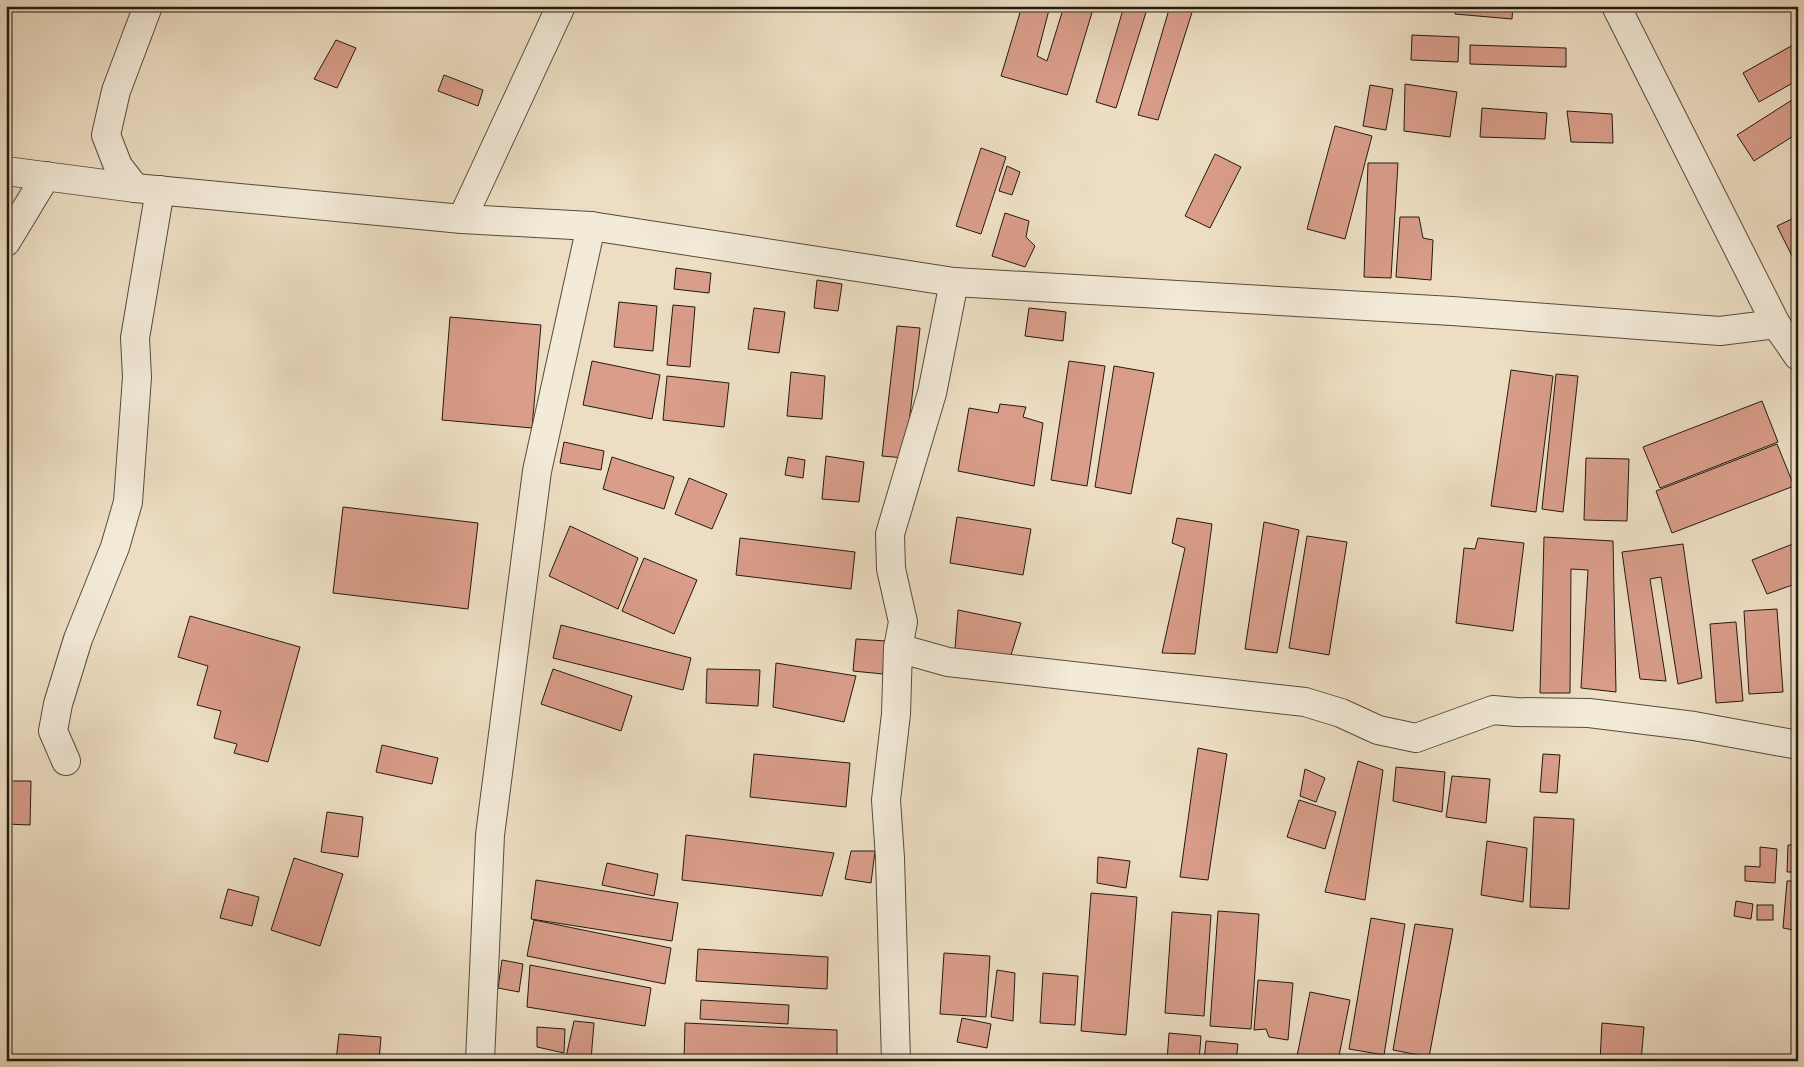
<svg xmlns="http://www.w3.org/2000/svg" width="1804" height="1067" font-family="Cardo,serif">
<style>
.building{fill:#d99d8a;stroke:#231a10}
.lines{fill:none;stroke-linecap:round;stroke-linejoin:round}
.minor-casing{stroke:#564b3d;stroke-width:30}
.minor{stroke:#f3ead8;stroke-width:28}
</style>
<rect width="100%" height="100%" fill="#eddec3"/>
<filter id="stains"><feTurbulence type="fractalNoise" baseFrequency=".004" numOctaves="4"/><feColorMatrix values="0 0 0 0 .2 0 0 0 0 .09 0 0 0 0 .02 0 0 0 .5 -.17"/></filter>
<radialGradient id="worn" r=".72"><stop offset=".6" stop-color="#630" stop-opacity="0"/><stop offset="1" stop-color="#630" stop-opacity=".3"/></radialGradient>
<g class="building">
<polygon points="1022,6 1050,6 1037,56 1047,61 1064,6 1094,6 1067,95 1001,76"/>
<polygon points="1124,6 1148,6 1116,108 1096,102"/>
<polygon points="1170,6 1194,6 1158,120 1138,115"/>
<polygon points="1455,6 1513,6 1512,19 1455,14"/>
<polygon points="1412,35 1459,37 1458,62 1411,60"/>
<polygon points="336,40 356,48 337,88 314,79"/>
<polygon points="1470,45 1566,48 1566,67 1470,64"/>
<polygon points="1793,45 1798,54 1798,80 1759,102 1743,73"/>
<polygon points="444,75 483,90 478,106 438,91"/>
<polygon points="1405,84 1457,92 1450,137 1404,131"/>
<polygon points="1370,85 1393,89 1386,130 1363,126"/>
<polygon points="1792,100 1798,109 1798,133 1754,161 1737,135"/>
<polygon points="1482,108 1547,113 1545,139 1480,137"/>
<polygon points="1567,111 1612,114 1613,143 1571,142"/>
<polygon points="1335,126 1372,136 1345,239 1307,229"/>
<polygon points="981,148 1006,157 981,234 956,226"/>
<polygon points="1215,154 1241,167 1210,228 1185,216"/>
<polygon points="1368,163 1398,163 1391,278 1364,277"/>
<polygon points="1007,166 1020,172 1012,195 999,191"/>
<polygon points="1005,213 1029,221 1026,237 1035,246 1025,267 992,256"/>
<polygon points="1798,216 1798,261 1795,262 1777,226"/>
<polygon points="1400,217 1419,217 1423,238 1433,240 1431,280 1396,277"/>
<polygon points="676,268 711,273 709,293 674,289"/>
<polygon points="817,280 842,284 838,311 814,308"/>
<polygon points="619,302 657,306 653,351 614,347"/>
<polygon points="673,305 695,307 690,367 667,365"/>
<polygon points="754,308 785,312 779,353 748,349"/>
<polygon points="1029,308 1066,312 1063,341 1025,336"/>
<polygon points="450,317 541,325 532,428 442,420"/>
<polygon points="897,326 920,328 905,458 882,456"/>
<polygon points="592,361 660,375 652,419 583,405"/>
<polygon points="1069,361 1105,366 1087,486 1051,480"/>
<polygon points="1114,366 1154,373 1131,494 1095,487"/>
<polygon points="1511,370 1553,376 1536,512 1491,506"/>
<polygon points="791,372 825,376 822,419 787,416"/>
<polygon points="1556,374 1578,376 1563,512 1542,509"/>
<polygon points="667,376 729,383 724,427 663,420"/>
<polygon points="1762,401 1778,442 1660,488 1643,447"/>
<polygon points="1000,404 1026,407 1023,417 1043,423 1034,486 958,471 969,408 998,413"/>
<polygon points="564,442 604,451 601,470 560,463"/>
<polygon points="1777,444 1794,486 1672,533 1656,491"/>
<polygon points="826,456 864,462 859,502 822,499"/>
<polygon points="612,457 674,477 664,509 603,489"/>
<polygon points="788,457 805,460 803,478 785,475"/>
<polygon points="1586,458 1629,459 1627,521 1584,520"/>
<polygon points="689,478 727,494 712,529 675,514"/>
<polygon points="343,507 478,523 468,609 333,593"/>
<polygon points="957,517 1031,529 1023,575 950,563"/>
<polygon points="1177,518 1212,524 1195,654 1162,653 1185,548 1172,543"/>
<polygon points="1264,522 1299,530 1277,653 1245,649"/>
<polygon points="570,526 638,558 618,609 549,576"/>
<polygon points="1307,536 1347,542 1329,655 1289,648"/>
<polygon points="1544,537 1613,541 1616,692 1581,688 1588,570 1571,569 1570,693 1540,693"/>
<polygon points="740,538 855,552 851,589 736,575"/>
<polygon points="1478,538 1524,543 1513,631 1456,623 1464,548 1475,549"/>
<polygon points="1798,542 1798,583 1767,594 1752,560"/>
<polygon points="1683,544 1702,678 1678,684 1661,577 1650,579 1666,681 1640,679 1622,552"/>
<polygon points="644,558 697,580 674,634 622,611"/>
<polygon points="1777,609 1783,692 1749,694 1744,611"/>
<polygon points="958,610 1021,623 1010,658 955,649"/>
<polygon points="190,616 300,647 268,762 234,753 237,744 214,738 221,711 197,705 208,666 178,657"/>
<polygon points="1736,622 1743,701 1716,703 1710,624"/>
<polygon points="561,625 691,658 683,690 553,658"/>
<polygon points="856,639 886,641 883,674 853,671"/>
<polygon points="776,663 856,676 844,722 773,707"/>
<polygon points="553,669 632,696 621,731 541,704"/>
<polygon points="707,669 760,670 758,706 706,703"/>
<polygon points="382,745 438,758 432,784 376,772"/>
<polygon points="1198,748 1227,754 1208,880 1180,877"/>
<polygon points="754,754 850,763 846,807 750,797"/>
<polygon points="1543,754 1560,755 1557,793 1540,792"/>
<polygon points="1358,761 1383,770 1365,900 1325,892"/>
<polygon points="1796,762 1798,762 1798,787 1794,786"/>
<polygon points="1396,767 1445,772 1442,812 1393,801"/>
<polygon points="1305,769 1325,778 1316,802 1300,796"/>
<polygon points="1452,776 1490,779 1486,823 1446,817"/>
<polygon points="6,781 31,781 30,825 6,824"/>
<polygon points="1299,800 1336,812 1325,849 1287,837"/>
<polygon points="327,812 363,817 358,857 321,852"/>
<polygon points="1534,817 1574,819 1569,909 1530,907"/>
<polygon points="686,835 834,853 822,896 682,880"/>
<polygon points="1487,841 1527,848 1523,902 1481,895"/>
<polygon points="1788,845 1798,845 1798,872 1787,872"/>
<polygon points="1760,847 1777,849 1775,883 1745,881 1745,866 1760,867"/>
<polygon points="851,851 875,851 871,883 845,879"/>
<polygon points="1098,857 1130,861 1126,888 1097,883"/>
<polygon points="294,858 343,874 320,946 271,930"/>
<polygon points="607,863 658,874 654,896 602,885"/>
<polygon points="536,880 678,903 672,941 531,919"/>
<polygon points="1787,881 1798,881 1798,931 1783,928"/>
<polygon points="228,889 259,897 252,926 220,918"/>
<polygon points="1091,893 1137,897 1126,1035 1081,1031"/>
<polygon points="1736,901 1753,904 1751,919 1734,916"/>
<rect x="1757" y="905" width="16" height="15"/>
<polygon points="1218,911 1259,914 1251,1029 1210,1026"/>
<polygon points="1172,912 1211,915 1204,1016 1165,1013"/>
<polygon points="1371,918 1405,924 1384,1055 1349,1049"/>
<polygon points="534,920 671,948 665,984 527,956"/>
<polygon points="1415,924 1453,929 1429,1057 1393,1050"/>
<polygon points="698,949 828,957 827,989 696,981"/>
<polygon points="944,953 990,956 986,1017 940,1014"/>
<polygon points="502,960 523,964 519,992 498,988"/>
<polygon points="530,965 651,988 645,1026 527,1007"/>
<polygon points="997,970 1015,973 1013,1021 991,1017"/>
<polygon points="1043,973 1078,976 1075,1025 1040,1023"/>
<polygon points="1258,980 1293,983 1288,1040 1269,1037 1266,1029 1254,1030"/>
<polygon points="1310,992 1350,1000 1338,1061 1296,1061"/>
<polygon points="701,1000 789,1005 788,1024 700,1019"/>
<polygon points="962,1018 991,1024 987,1048 957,1042"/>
<polygon points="574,1021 594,1023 591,1060 566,1057"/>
<polygon points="685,1023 837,1030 837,1061 684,1061"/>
<polygon points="1602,1023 1644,1027 1641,1061 1600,1061"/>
<polygon points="537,1027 565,1029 564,1053 537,1047"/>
<polygon points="1169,1033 1201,1036 1199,1061 1167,1061"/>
<polygon points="339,1034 381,1037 379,1061 336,1061"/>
<polygon points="1206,1041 1238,1044 1236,1061 1204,1061"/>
</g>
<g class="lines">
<g class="minor-casing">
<g id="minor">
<polyline points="1616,6 1776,324 1798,356"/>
<polyline points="6,171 135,188 462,219 561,6"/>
<polyline points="135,188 118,166 106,135 116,91 148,6"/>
<polyline points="462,219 591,226 954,282 1452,311 1720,331 1776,324"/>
<polyline points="6,242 46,176"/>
<polyline points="954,282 932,393 890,534 891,569 903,622 898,648 948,662 1305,702 1341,713 1378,730 1416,738 1493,710 1516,712 1589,713 1694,726 1798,745"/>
<polyline points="66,761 53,731 58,704 78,639 115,547 128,502 137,377 135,338 160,190"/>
<polyline points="480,1061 490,835 537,471 591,226"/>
<polyline points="896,1061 890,858 886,800 896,714 898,648"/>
</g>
</g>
<use href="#minor" class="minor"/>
</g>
<rect width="1804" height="1067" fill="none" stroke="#eddec3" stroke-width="25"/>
<rect x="8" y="8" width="1789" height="1052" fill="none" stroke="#231a10" stroke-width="2.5"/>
<rect x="12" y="12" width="1779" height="1042" fill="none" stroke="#231a10"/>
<rect width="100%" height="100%" filter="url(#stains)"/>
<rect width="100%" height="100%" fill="url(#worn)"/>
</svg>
